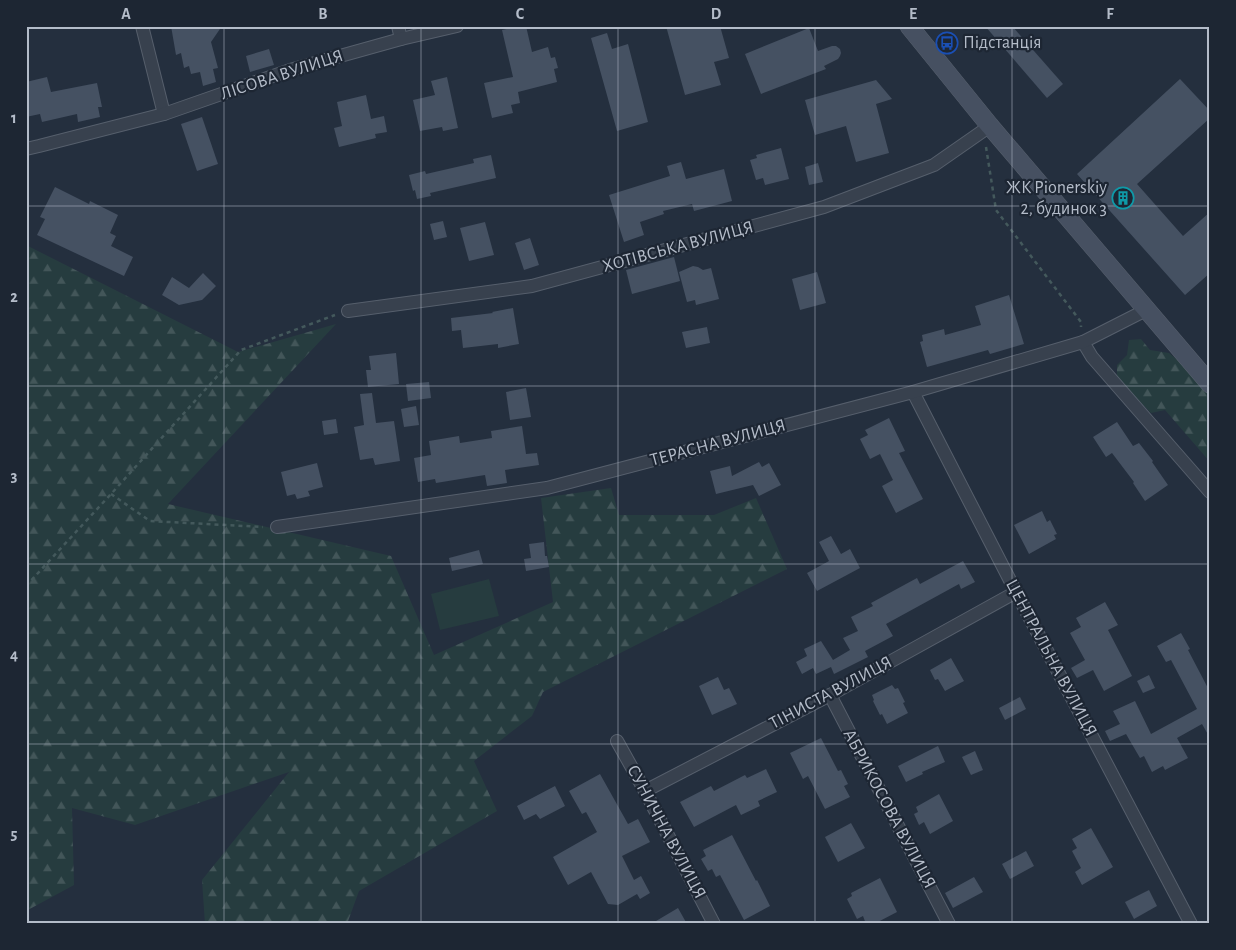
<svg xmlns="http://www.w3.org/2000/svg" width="1236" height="950" font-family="'Alegreya Sans',sans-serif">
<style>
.forest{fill:url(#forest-firs)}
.pitch{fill:#263c3f}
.building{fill:#455162}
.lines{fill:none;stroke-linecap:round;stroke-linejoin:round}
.street-casing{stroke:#565f6c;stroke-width:14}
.secondary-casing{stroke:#565f6c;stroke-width:19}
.path{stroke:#44595c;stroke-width:2.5;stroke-dasharray:4 4;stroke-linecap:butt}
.street{stroke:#38414e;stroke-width:12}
.secondary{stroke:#465061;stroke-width:18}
.grid{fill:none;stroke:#b4bcc9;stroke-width:1;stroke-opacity:0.55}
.labels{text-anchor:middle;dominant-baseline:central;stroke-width:4.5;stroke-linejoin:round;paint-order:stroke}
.poi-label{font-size:18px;fill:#b4bcc9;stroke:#1d2633;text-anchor:start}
.street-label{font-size:18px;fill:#b4bcc9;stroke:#1d2633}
.neatline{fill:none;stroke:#b4bcc9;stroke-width:2}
.grid-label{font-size:16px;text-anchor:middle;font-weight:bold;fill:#b4bcc9}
</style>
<defs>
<pattern id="forest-firs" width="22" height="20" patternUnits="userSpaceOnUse" patternTransform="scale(1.25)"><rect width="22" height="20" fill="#263c3f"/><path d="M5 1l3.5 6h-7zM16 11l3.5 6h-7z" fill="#435659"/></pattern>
</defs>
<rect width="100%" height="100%" fill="#242f3e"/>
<g class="forest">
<polygon points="26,245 238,352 336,324 168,504 391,556 434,655 553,602 541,498 611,488 619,515 714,515 756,498 787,569 543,692 532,716 474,761 497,811 359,891 347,924 205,924 202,880 289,772 135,825 72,808 74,885 26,911"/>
<polygon points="1141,339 1150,350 1169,353 1186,367 1210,395 1210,462 1165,410 1151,413 1117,378 1117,365 1127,355 1129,340"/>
</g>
<polygon class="pitch" points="489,579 499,616 440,630 431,594"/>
<g class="building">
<polygon points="171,26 222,26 211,42 218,68 213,69 216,82 203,86 200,72 191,74 189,66 184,68 181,53 176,55"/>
<polygon points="521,26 526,26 532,52 548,47 551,58 555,57 558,68 554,69 557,82 518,92 520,103 511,105 513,113 492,118 484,83 513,77 502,30"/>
<polygon points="666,26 720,26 729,58 714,62 721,85 685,95"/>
<polygon points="985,26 1012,26 1063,84 1047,98"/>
<polygon points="809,28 818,51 832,46 836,46 840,49 841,53 840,56 838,59 824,66 826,69 761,94 745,54"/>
<polygon points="607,33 612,49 628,44 648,122 617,131 591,38"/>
<polygon points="269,49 274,65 250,72 246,56"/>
<polygon points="47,77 51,92 97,83 102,107 98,107 100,117 78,122 77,114 42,122 40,114 26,117 26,82"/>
<polygon points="447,77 458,128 443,131 442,127 420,131 413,100 435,95 431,81"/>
<polygon points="1180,79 1210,111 1210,118 1137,184 1183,236 1210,212 1210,273 1185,295 1077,174"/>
<polygon points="876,80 892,99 876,104 889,153 856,162 846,126 815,135 805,100"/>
<polygon points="366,95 371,119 384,116 387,132 375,134 376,138 339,147 334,128 342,126 337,102"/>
<polygon points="202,117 218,164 197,171 181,124"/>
<polygon points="781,148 789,179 765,185 763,178 756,180 750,160 757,158 756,155"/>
<polygon points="491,155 496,178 430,193 431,196 417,199 415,190 413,191 409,175 425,171 426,174 474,163 473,159"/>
<polygon points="681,162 686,179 724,169 732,201 694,211 692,204 663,211 664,214 640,222 644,235 624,242 609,195 670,176 667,166"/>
<polygon points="818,163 823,182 809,185 805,167"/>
<polygon points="55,187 89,204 90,201 118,215 110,233 116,236 111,246 133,257 124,276 37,235 45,219 40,217"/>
<polygon points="443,221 447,237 434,240 430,224"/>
<polygon points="485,222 494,255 469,261 460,228"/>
<polygon points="530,238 539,265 524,270 515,243"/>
<polygon points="674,257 680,281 632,294 626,270"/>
<polygon points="693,266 698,267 703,270 711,268 719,299 696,305 695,300 687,302 679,272"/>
<polygon points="817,272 826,303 800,310 792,279"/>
<polygon points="203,273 216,286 202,300 179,305 162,295 172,277 189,288"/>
<polygon points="1009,295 1024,344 990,354 988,350 927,367 920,342 923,341 922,335 944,329 945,335 981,325 975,306"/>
<polygon points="513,308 519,344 498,348 498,344 463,348 461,330 452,331 451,318 493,313 492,312"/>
<polygon points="707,327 710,343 686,348 682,332"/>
<polygon points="396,353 399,384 368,387 366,370 371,370 369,356"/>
<polygon points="429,382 431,398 408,401 406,384"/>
<polygon points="526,388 531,417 510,420 506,392"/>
<polygon points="372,393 376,423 394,421 400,461 375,465 373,458 360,460 354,427 364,425 360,394"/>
<polygon points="416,406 419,425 404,427 401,409"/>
<polygon points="889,418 905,451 899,453 923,499 896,513 882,486 893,480 880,454 870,459 860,439 868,435 865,430"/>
<polygon points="336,419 338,433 324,435 322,421"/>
<polygon points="1117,422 1133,446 1139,443 1153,461 1152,462 1168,485 1145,501 1133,483 1134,482 1112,453 1106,457 1093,437"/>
<polygon points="522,426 526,454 537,453 539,465 505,470 507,483 487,486 485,475 436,483 435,479 418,482 414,458 431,455 429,441 459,436 460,443 492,438 491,431"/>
<polygon points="759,462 762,467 769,463 781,485 759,496 753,485 716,494 710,471 730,466 732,476"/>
<polygon points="317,463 323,487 308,491 310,496 297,499 295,494 287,496 281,472"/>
<polygon points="1042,511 1047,522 1050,520 1057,534 1054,535 1056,539 1029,554 1014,525"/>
<polygon points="831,536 841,554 850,549 860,568 817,591 807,573 829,561 819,542"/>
<polygon points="544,542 545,556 547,556 549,567 526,571 524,559 531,558 529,544"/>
<polygon points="479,550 483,564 452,571 449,558"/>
<polygon points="963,561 975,582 961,589 959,584 886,624 893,636 865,651 868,657 834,674 831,667 816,674 813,668 802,674 796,662 807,656 804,649 821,641 833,660 850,650 843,638 858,631 851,617 873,606 871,603 917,578 920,584"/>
<polygon points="1105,602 1118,625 1108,630 1132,676 1104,691 1093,670 1077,678 1071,668 1085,660 1070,633 1081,627 1076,618"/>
<polygon points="1181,633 1190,649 1188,650 1210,692 1210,738 1202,724 1177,738 1188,758 1165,770 1163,766 1152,772 1144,756 1140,758 1126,734 1110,741 1105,731 1120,724 1113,711 1135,701 1151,734 1197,709 1171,660 1166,662 1157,646"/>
<polygon points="951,658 964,681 945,691 938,679 935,680 930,670"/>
<polygon points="1149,675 1155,688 1143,693 1137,681"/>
<polygon points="718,677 724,690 729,688 737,704 712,715 699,686"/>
<polygon points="892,685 895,689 898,688 905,702 903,703 908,713 887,724 882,714 880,715 873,701 874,700 872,695"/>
<polygon points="1020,697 1026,709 1005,720 999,708"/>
<polygon points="821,738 838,771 841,770 848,784 844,786 850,797 825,809 808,776 803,779 790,753"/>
<polygon points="938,746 945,762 922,772 923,774 906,782 898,766"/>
<polygon points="975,751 983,770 971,775 962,757"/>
<polygon points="766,769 777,792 758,801 760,806 741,815 736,805 694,827 680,802 711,786 714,791 745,775 747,778"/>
<polygon points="600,774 628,824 638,819 650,842 622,856 634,880 641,876 650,893 640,899 637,894 618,905 608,904 591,872 568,885 553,857 597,832 586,812 582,814 569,791"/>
<polygon points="555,786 565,806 540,819 536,814 524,820 517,806"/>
<polygon points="939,794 953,821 930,834 924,822 919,825 914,814 918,812 916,807"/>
<polygon points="851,823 865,848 838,862 825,837"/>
<polygon points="1091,828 1113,867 1082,885 1075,872 1081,868 1072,851 1077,848 1072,839"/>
<polygon points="732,835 756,881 757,880 770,906 744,920 720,875 716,877 712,869 708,871 701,859 706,856 703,850"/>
<polygon points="1026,851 1034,866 1010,879 1002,864"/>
<polygon points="974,877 983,892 953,908 945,893"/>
<polygon points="880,878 897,912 874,924 866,924 863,916 857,919 847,899 852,896 851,893"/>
<polygon points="1149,890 1157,906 1134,919 1125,902"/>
<polygon points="678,908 687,924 651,924"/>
</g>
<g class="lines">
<g class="street-casing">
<g id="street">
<polyline points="142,26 164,114"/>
<polyline points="398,26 401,39"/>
<polyline points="26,149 39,146 164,114 290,70 401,39 457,26"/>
<polyline points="348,311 532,286 824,207 934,165 990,126"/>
<polyline points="1083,342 1092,357 1210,492"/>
<polyline points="913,392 1016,592 1191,924"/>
<polyline points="277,527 547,488 913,392 1083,342 1146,310"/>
<polyline points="830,695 949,924"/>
<polyline points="617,741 645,791 714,924"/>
<polyline points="645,791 830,695 1016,592"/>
</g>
</g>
<g class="secondary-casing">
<polyline id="secondary" points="909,26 990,126 1210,384"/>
</g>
<g class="path">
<polyline points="986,147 996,210 1081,322 1081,327"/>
<polyline points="111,494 150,521 263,527"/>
<polyline points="26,586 111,494 241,350 335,315"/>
</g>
<use href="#street" class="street"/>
<use href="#secondary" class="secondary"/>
</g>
<path class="grid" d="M 224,26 L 224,924M 421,26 L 421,924M 618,26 L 618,924M 815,26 L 815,924M 1012,26 L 1012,924M 26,206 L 1210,206M 26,386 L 1210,386M 26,564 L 1210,564M 26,744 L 1210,744"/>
<defs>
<g id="bus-ring" transform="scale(1.125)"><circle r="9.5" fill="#1d2633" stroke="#1a4fb4" stroke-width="1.5"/><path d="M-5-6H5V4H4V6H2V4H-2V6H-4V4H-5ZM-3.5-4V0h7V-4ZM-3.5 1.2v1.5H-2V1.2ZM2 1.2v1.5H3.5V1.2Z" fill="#1a4fb4"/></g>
<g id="building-ring" transform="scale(1.125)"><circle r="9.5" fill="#1d2633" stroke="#0f9aa8" stroke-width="1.5"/><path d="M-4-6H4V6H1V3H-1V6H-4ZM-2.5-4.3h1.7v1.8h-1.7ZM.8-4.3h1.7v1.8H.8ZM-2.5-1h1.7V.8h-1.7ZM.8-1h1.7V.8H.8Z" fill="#0f9aa8"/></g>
</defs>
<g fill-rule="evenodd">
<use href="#bus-ring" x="947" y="43"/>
<use href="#building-ring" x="1123" y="198"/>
</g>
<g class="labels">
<g class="poi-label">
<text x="963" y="43">Підстанція</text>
<text x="1107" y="188" text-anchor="end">ЖК Pionerskiy<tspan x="1107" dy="21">2, будинок 3</tspan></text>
</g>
<g class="street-label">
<text transform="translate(282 75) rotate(-18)">ЛІСОВА ВУЛИЦЯ</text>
<text transform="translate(678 247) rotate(-15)">ХОТІВСЬКА ВУЛИЦЯ</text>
<text transform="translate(718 443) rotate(-15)">ТЕРАСНА ВУЛИЦЯ</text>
<text transform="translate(1051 658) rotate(62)">ЦЕНТРАЛЬНА ВУЛИЦЯ</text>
<text transform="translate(831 693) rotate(-28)">ТІНИСТА ВУЛИЦЯ</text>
<text transform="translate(889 809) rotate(62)">АБРИКОСОВА ВУЛИЦЯ</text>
<text transform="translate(666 832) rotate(62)">СУНИЧНА ВУЛИЦЯ</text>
</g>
</g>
<rect width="1236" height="950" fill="none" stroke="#1d2633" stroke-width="55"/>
<rect x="28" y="28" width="1180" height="894" class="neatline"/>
<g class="grid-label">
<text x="126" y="19">A</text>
<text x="323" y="19">B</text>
<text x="520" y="19">C</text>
<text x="716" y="19">D</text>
<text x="913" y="19">E</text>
<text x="1110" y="19">F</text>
<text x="14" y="123">1</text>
<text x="14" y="302">2</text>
<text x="14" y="481">3</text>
<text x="14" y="660">4</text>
<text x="14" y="839">5</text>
</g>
</svg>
